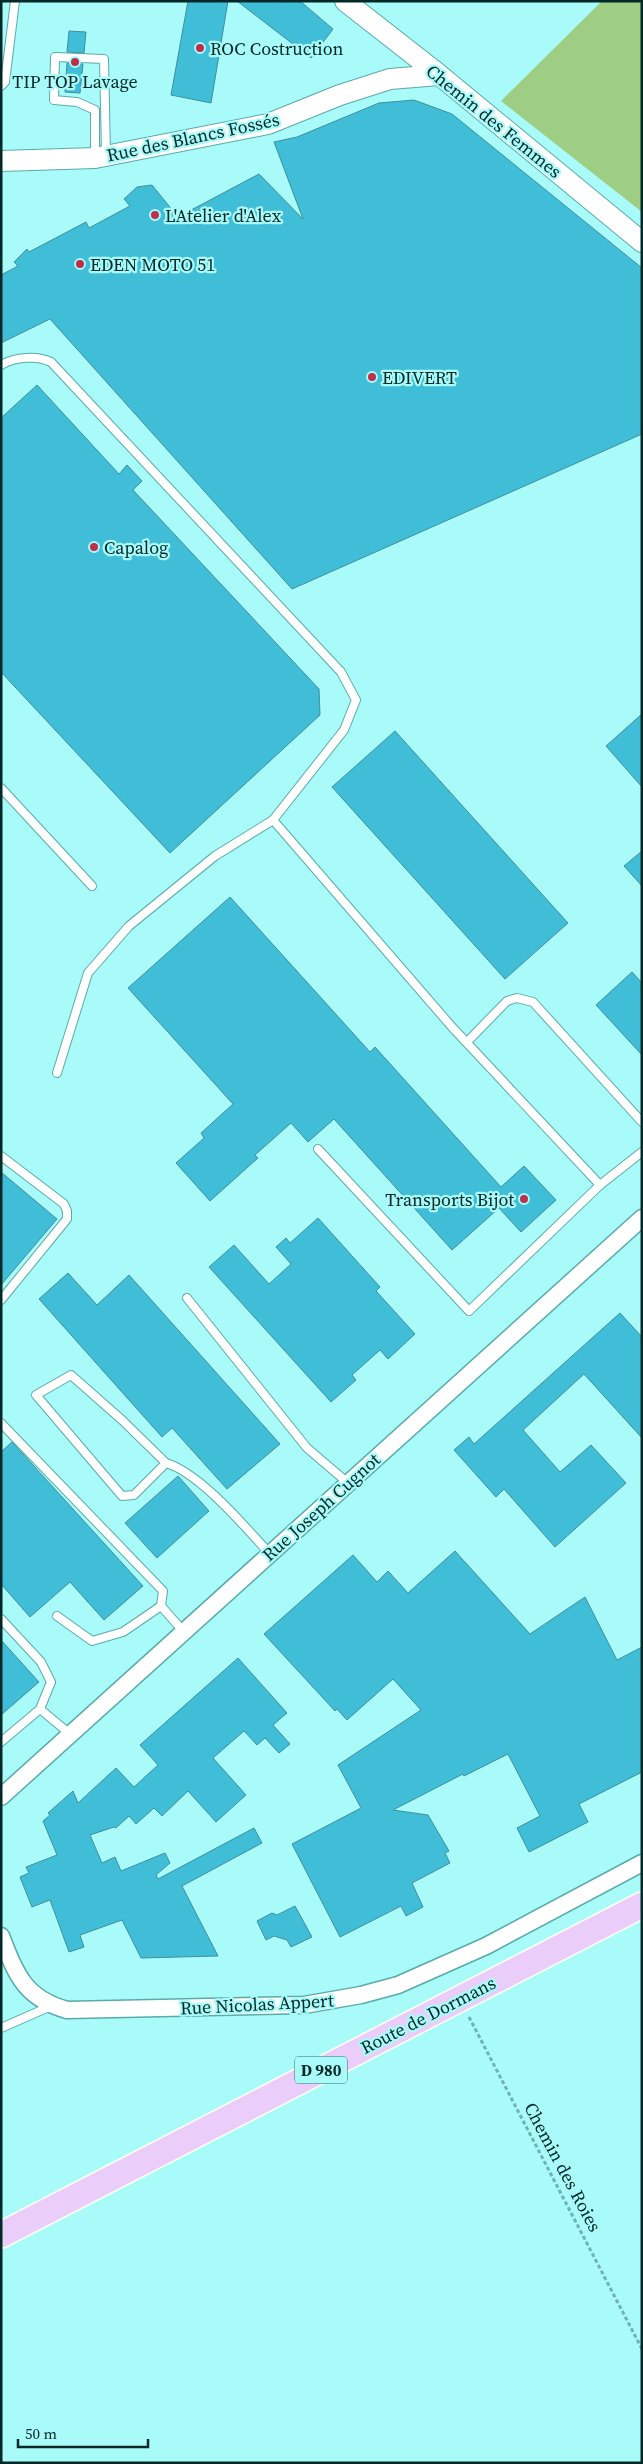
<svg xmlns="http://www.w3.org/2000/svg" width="643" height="2464" font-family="'Source Serif 4',serif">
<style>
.green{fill:#9ecd84}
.building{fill:#40bdd7;stroke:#418e9f}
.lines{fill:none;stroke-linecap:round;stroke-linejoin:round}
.service-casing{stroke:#59aaaa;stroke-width:10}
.minor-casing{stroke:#59aaaa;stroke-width:19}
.tertiary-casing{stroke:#59aaaa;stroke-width:22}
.primary-casing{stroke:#fff;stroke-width:28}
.path{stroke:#71b3b3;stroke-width:3;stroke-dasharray:4 2.5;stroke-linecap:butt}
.service{stroke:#fff;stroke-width:8}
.minor{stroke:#fff;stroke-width:16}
.tertiary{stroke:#fff;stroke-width:20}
.primary{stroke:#ebcdf9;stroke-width:25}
.poi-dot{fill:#bf2e4a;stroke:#a9fbfa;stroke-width:2}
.labels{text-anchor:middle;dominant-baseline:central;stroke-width:4.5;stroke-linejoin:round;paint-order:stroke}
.shield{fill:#a9fbfa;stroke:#356767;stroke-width:1}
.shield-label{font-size:16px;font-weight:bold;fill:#032828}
.poi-label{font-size:18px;fill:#032828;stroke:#a9fbfa;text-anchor:start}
.street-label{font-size:18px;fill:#032828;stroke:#a9fbfa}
</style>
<rect width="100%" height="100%" fill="#a9fbfa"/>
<polygon class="green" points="602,1 642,1 642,212 501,101"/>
<g class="building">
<polygon points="188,1 228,1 211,103 171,95"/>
<polygon points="237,1 300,1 333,29 311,58"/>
<polygon points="69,31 86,32 84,53 67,52"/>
<polygon points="67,63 83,64 80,93 65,92"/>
<polygon points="414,100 452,114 642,268 642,434 292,589 50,319 1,343 1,275 18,266 14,262 27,249 29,252 86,222 89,228 130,206 124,199 137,187 152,185 178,217 259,174 303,219 274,142 297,137 379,103"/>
<polygon points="37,385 119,474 127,465 142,481 133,490 319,689 320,715 170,853 1,672 1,418"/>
<polygon points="642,714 642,787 606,746"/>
<polygon points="395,731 568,923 505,979 332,787"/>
<polygon points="642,851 642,886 624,866"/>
<polygon points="230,897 370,1052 375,1047 501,1187 524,1166 556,1200 521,1232 499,1208 452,1250 334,1119 308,1142 291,1123 255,1155 258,1158 210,1201 176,1163 204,1138 201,1133 233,1104 128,988"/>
<polygon points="632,972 642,983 642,1055 596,1005"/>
<polygon points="1,1172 57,1219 1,1285"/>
<polygon points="318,1218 380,1287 376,1291 415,1334 388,1359 380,1350 352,1375 356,1380 331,1402 209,1267 234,1245 269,1284 291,1264 276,1247 286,1238 290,1243"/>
<polygon points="68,1273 97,1305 129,1275 280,1444 227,1489 172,1428 162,1437 39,1299"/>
<polygon points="620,1313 642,1337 642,1438 584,1374 523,1430 560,1472 591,1445 626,1483 555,1547 504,1489 496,1497 454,1450 469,1437 474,1444"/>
<polygon points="12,1442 143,1586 104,1620 70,1582 30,1617 1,1584 1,1452"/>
<polygon points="178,1476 209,1511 157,1558 125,1523"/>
<polygon points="455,1551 530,1634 585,1597 617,1660 642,1647 642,1772 579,1804 588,1822 529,1852 517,1828 540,1816 508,1754 464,1776 463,1774 393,1810 428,1815 449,1851 445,1853 450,1863 412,1883 423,1907 406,1916 401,1906 340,1937 292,1844 361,1808 338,1765 421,1710 393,1679 347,1720 337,1709 335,1711 264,1634 353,1555 377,1582 388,1571 408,1593"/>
<polygon points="1,1640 39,1682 1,1715"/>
<polygon points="238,1658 287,1713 273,1725 290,1744 279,1753 265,1738 257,1745 244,1731 213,1758 246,1795 216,1822 188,1791 162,1816 154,1808 136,1824 129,1816 116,1828 114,1827 90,1835 102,1863 115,1857 121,1871 165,1853 170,1863 156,1875 158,1879 254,1828 262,1843 182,1886 218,1956 141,1958 122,1920 80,1935 84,1947 69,1952 50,1900 32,1907 20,1877 29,1873 26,1867 57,1855 43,1821 50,1815 48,1813 73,1791 78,1803 116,1768 134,1787 158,1765 140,1745"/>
<polygon points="295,1906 312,1937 291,1947 287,1940 274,1936 266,1940 257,1921 272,1913 277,1915"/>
</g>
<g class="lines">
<g class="service-casing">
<g id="service">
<polyline points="1,86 5,82 15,1"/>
<polyline points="95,158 95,110 77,102 54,100 55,57 104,59 106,154"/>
<path d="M 1,365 C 15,357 37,355 51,362 L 341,672 L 356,700 L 344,730 L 273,820 L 452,1027 L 600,1185 L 642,1152"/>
<polyline points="1,788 92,886"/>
<polyline points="467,1042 507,1001 517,998 533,1002 642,1122"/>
<polyline points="57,1073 88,973 129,926 215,856 273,820"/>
<polyline points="318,1149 469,1311 600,1185"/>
<polyline points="1,1156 64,1204 67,1211 67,1219 1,1300"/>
<polyline points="187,1298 307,1448 348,1483"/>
<polygon points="71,1375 122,1420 166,1463 134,1495 122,1496 36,1395"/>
<polyline points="1,1423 163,1591 161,1606 184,1632"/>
<path d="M 166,1463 C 200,1473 245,1527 270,1554"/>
<polyline points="57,1616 92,1641 123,1632 161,1606"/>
<polyline points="1,1619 41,1662 51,1682 40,1709"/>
<polyline points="1,1742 40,1709 70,1734"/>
<polyline points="1,2028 51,2006"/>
</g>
</g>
<g class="minor-casing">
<g id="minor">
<polyline points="1,1797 642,1218"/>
<path d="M 1,1936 C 16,1974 24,1998 67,2010 L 304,2005 L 361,1995 L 398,1985 L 486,1946 L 642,1863"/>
</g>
</g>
<g class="tertiary-casing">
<g id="tertiary">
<polyline points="345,1 437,73 642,242"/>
<polyline points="1,161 95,158 268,124 340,95 390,79 439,75"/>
</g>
</g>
<g class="primary-casing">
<polyline id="primary" points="1,2235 642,1905"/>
</g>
<polyline class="path" points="469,2017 642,2349"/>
<use href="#service" class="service"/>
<use href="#minor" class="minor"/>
<use href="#tertiary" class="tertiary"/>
<use href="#primary" class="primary"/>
</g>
<g class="poi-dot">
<circle cx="200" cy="48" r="5"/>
<circle cx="75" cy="62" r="5"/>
<circle cx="155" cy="215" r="5"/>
<circle cx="80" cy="264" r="5"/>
<circle cx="372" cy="377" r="5"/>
<circle cx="94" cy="547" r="5"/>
<circle cx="524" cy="1199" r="5"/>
</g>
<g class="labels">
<rect class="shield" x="295" y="2056.5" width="52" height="27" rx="4"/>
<g class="shield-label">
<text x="321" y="2070">D 980</text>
</g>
<g class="poi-label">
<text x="210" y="48">ROC Costruction</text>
<text x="75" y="81" text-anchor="middle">TIP TOP Lavage</text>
<text x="165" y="215">L'Atelier d'Alex</text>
<text x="90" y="264">EDEN MOTO 51</text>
<text x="382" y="377">EDIVERT</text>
<text x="104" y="547">Capalog</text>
<text x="514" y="1199" text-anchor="end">Transports Bijot</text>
</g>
<g class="street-label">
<text transform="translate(494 121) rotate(39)">Chemin des Femmes</text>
<text transform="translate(193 137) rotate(-12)">Rue des Blancs Fossés</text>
<text transform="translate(321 1507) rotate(-42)">Rue Joseph Cugnot</text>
<text transform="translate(257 2004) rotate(-3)">Rue Nicolas Appert</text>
<text transform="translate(428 2015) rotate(-27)">Route de Dormans</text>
<text transform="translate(563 2167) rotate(62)">Chemin des Roies</text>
</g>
</g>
<rect width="643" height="2464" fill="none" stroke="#032828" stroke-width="5"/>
<path d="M18 2439v8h130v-8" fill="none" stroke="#032828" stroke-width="2.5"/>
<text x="25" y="2439" font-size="15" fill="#032828" stroke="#a9fbfa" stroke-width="4" paint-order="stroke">50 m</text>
</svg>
